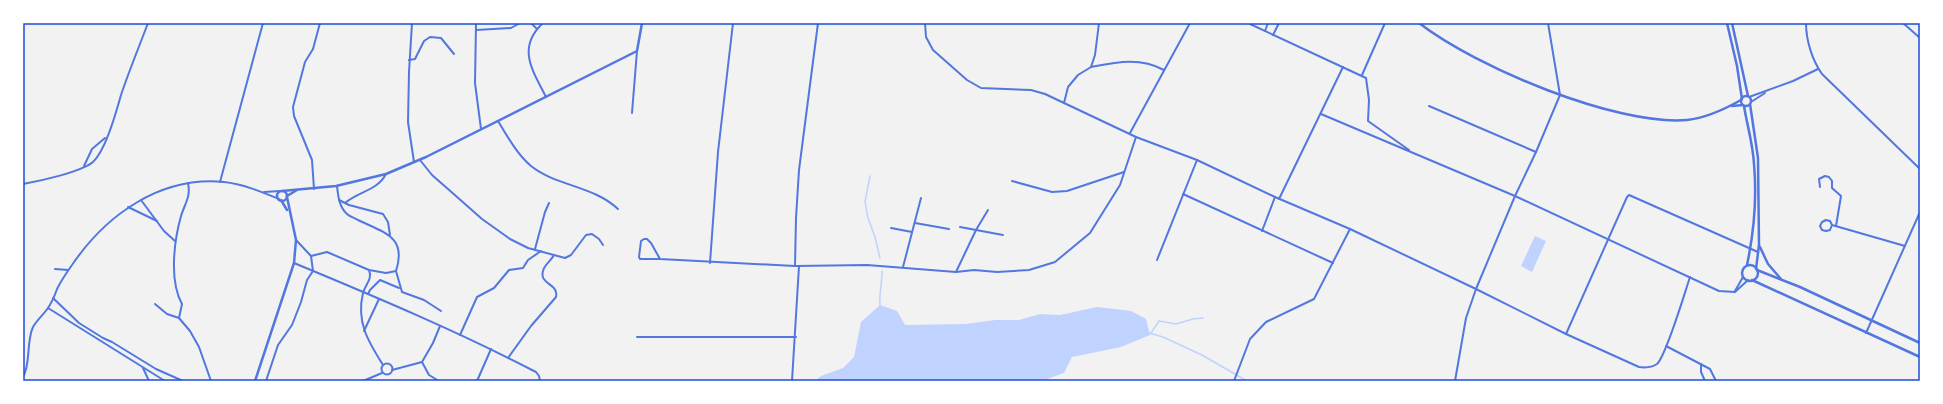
<svg xmlns="http://www.w3.org/2000/svg" width="1943" height="404" font-family="'Sofia Sans Condensed',sans-serif">
<style>
.water{fill:#bfd3fe}
.lines{fill:none;stroke-linecap:round;stroke-linejoin:round}
.stream{stroke:#bfd3fe;stroke-width:1.5}
.minor{stroke:#5277de;stroke-width:2}
.tertiary{stroke:#5277de;stroke-width:2.5}
.neatline{fill:none;stroke:#1d4ed8;stroke-width:1.5}
</style>
<rect width="100%" height="100%" fill="#f2f2f2"/>
<g class="water">
<polygon points="1535,236 1546,241 1532,272 1521,266"/>
<polygon points="880,305 897,311 905,325 966,324 995,320 1019,320 1040,314 1060,315 1097,307 1131,311 1146,319 1150,335 1121,347 1072,357 1064,373 1042,381 815,381 821,376 843,368 854,357 861,322"/>
</g>
<g class="lines">
<g class="stream">
<polyline points="870,176 865,202 868,218 875,237 880,258"/>
<path d="M 880,306 C 879,293 882,285 882,271"/>
<polyline points="1149,333 1163,337 1202,355 1247,381"/>
<polyline points="1151,333 1159,321 1176,324 1193,319 1203,318"/>
</g>
<g class="minor">
<polyline points="412,23 409,72 408,122 414,162"/>
<polyline points="476,23 475,83 481,129"/>
<polyline points="531,23 537,29"/>
<path d="M 543,23 C 516,48 533,71 546,97"/>
<path d="M 925,23 L 926,37 L 933,50 L 967,80 L 981,88 L 1031,90 L 1045,94 L 1136,137 L 1197,160 L 1275,197 L 1350,229 L 1476,289 L 1566,334 L 1639,367 C 1646,368 1651,368 1657,364 C 1666,356 1685,292 1690,277"/>
<path d="M 1806,23 C 1806,40 1812,60 1822,74 L 1920,169"/>
<polyline points="1903,23 1920,38"/>
<polyline points="1250,24 1366,78 1369,100 1368,121 1409,150"/>
<polyline points="476,30 511,28 520,23"/>
<polyline points="1265,31 1268,23"/>
<polyline points="1273,35 1279,23"/>
<polyline points="409,60 415,59 424,41 430,37 441,38 454,54"/>
<path d="M 1091,67 C 1117,62 1140,57 1164,70"/>
<polyline points="1362,75 1385,23"/>
<polyline points="1749,97 1793,81 1818,69"/>
<polyline points="1751,102 1765,93"/>
<polyline points="1064,103 1068,87 1078,75 1091,67 1095,55 1099,23"/>
<polyline points="1429,106 1536,152"/>
<polyline points="632,113 637,51"/>
<polyline points="1321,114 1515,196 1719,291 1735,292 1748,280"/>
<path d="M 498,121 C 507,136 517,154 531,166 C 556,186 594,186 618,209"/>
<polyline points="1130,133 1190,23"/>
<polyline points="420,160 432,175 448,189 482,219 510,239 528,248 565,258 571,255 586,235 592,234 599,239 603,245"/>
<polyline points="84,166 92,149 105,138"/>
<polyline points="1012,181 1052,192 1067,191 1124,172"/>
<polyline points="220,182 263,23"/>
<path d="M 23,184 C 40,181 81,172 93,162 C 106,150 116,112 121,95 C 129,71 139,47 148,23"/>
<polyline points="1820,187 1819,179 1825,176 1829,177 1832,181 1832,188 1841,196 1836,226"/>
<polyline points="314,189 312,160 294,116 293,107 305,62 313,49 320,23"/>
<polyline points="264,192 280,191"/>
<polyline points="1183,194 1333,263"/>
<polyline points="1279,199 1343,67"/>
<polyline points="141,200 164,231 175,241"/>
<polyline points="339,200 349,205 383,214 388,222 390,235"/>
<path d="M 345,203 C 359,191 377,191 386,174"/>
<polyline points="128,207 157,221"/>
<polyline points="915,223 949,229"/>
<polyline points="1832,225 1830,230 1826,231 1822,230 1820,226 1822,222 1826,220 1830,221 1832,225 1905,246"/>
<polyline points="960,227 1003,235"/>
<polyline points="891,228 912,232"/>
<polyline points="1262,231 1275,197"/>
<polyline points="535,249 545,212 549,203"/>
<path d="M 311,256 L 327,252 L 369,270 L 386,273 L 396,271 C 407,237 385,233 358,220 C 355,218 350,217 347,214 C 339,207 338,195 337,186"/>
<polyline points="660,259 640,259 639,257 641,241 644,239 647,239 651,243 660,259 795,266 867,265 956,272 974,270 997,272 1029,270 1055,262 1090,233 1120,185 1136,137"/>
<polyline points="1157,260 1197,160"/>
<path d="M 294,263 C 376,297 457,331 536,372 L 539,376 L 540,381"/>
<polyline points="710,263 718,152 733,23"/>
<polyline points="795,266 796,218 799,170 818,23"/>
<polyline points="903,267 921,198"/>
<polyline points="55,269 68,270"/>
<path d="M 369,270 C 373,279 365,285 363,293 C 356,322 368,341 383,365"/>
<polyline points="396,271 402,292 424,300 441,311"/>
<polyline points="956,272 976,230 988,210"/>
<polyline points="1735,291 1743,277"/>
<polyline points="368,294 370,290 380,280 399,288"/>
<polyline points="53,298 79,323 103,338 112,342 156,369 183,381"/>
<polyline points="155,304 167,314 179,318 190,331 199,347 211,381"/>
<polyline points="48,308 165,381"/>
<path d="M 179,318 L 182,304 C 169,281 174,241 181,216 C 185,203 191,197 188,183"/>
<polyline points="364,331 379,299"/>
<polyline points="1866,333 1920,212"/>
<polyline points="1566,334 1627,197 1629,195 1758,252"/>
<polyline points="460,335 477,297 494,288 509,270 523,268 528,260 541,251"/>
<polyline points="637,337 796,337"/>
<polyline points="1666,346 1710,369 1716,381"/>
<path d="M 508,358 L 531,326 L 556,297 C 559,283 539,285 543,271 C 544,265 551,261 554,255"/>
<polyline points="422,362 429,375 439,381"/>
<circle cx="387" cy="369" r="5.5"/>
<polyline points="1701,364 1701,372 1705,381"/>
<polyline points="143,368 149,381"/>
<polyline points="392,370 422,362 433,343 440,326"/>
<path d="M 23,377 C 31,364 26,342 33,327 C 37,320 44,314 48,308 C 52,302 55,295 57,289 C 61,281 67,272 72,265 C 106,215 160,176 224,182 C 243,184 262,192 279,199"/>
<polyline points="266,381 278,345 292,325 301,302 307,280 313,271 311,256 296,240"/>
<polyline points="363,381 382,373"/>
<polyline points="477,381 491,349"/>
<polyline points="792,381 799,266"/>
<polyline points="1234,381 1250,339 1266,322 1314,299 1350,229"/>
<polyline points="1455,381 1466,318 1476,289 1515,196 1536,152 1560,95 1548,23"/>
</g>
<g class="tertiary">
<path d="M 1419,23 C 1476,67 1616,126 1687,120 C 1706,118 1725,109 1741,100"/>
<polyline points="1727,23 1737,66 1742,99"/>
<polyline points="1732,23 1748,96"/>
<circle cx="1746" cy="101" r="5"/>
<polyline points="1750,104 1758,158 1759,245 1756,269"/>
<polyline points="1732,106 1743,105"/>
<path d="M 1744,106 C 1747,125 1753,144 1754,164 C 1757,198 1754,232 1747,265"/>
<polyline points="282,191 336,186 386,174 426,157 637,51 642,23"/>
<circle cx="282" cy="196" r="5"/>
<polyline points="287,196 297,190"/>
<polyline points="281,200 287,210"/>
<polyline points="1760,247 1768,264 1781,279"/>
<circle cx="1750" cy="273" r="8"/>
<polyline points="1757,270 1800,287 1920,343"/>
<polyline points="1752,280 1920,357"/>
<polyline points="255,381 294,263 296,240 287,197"/>
</g>
</g>
<rect width="1943" height="404" fill="none" stroke="#ffffff" stroke-width="48"/>
<rect x="24" y="24" width="1895" height="356" class="neatline"/>
</svg>
